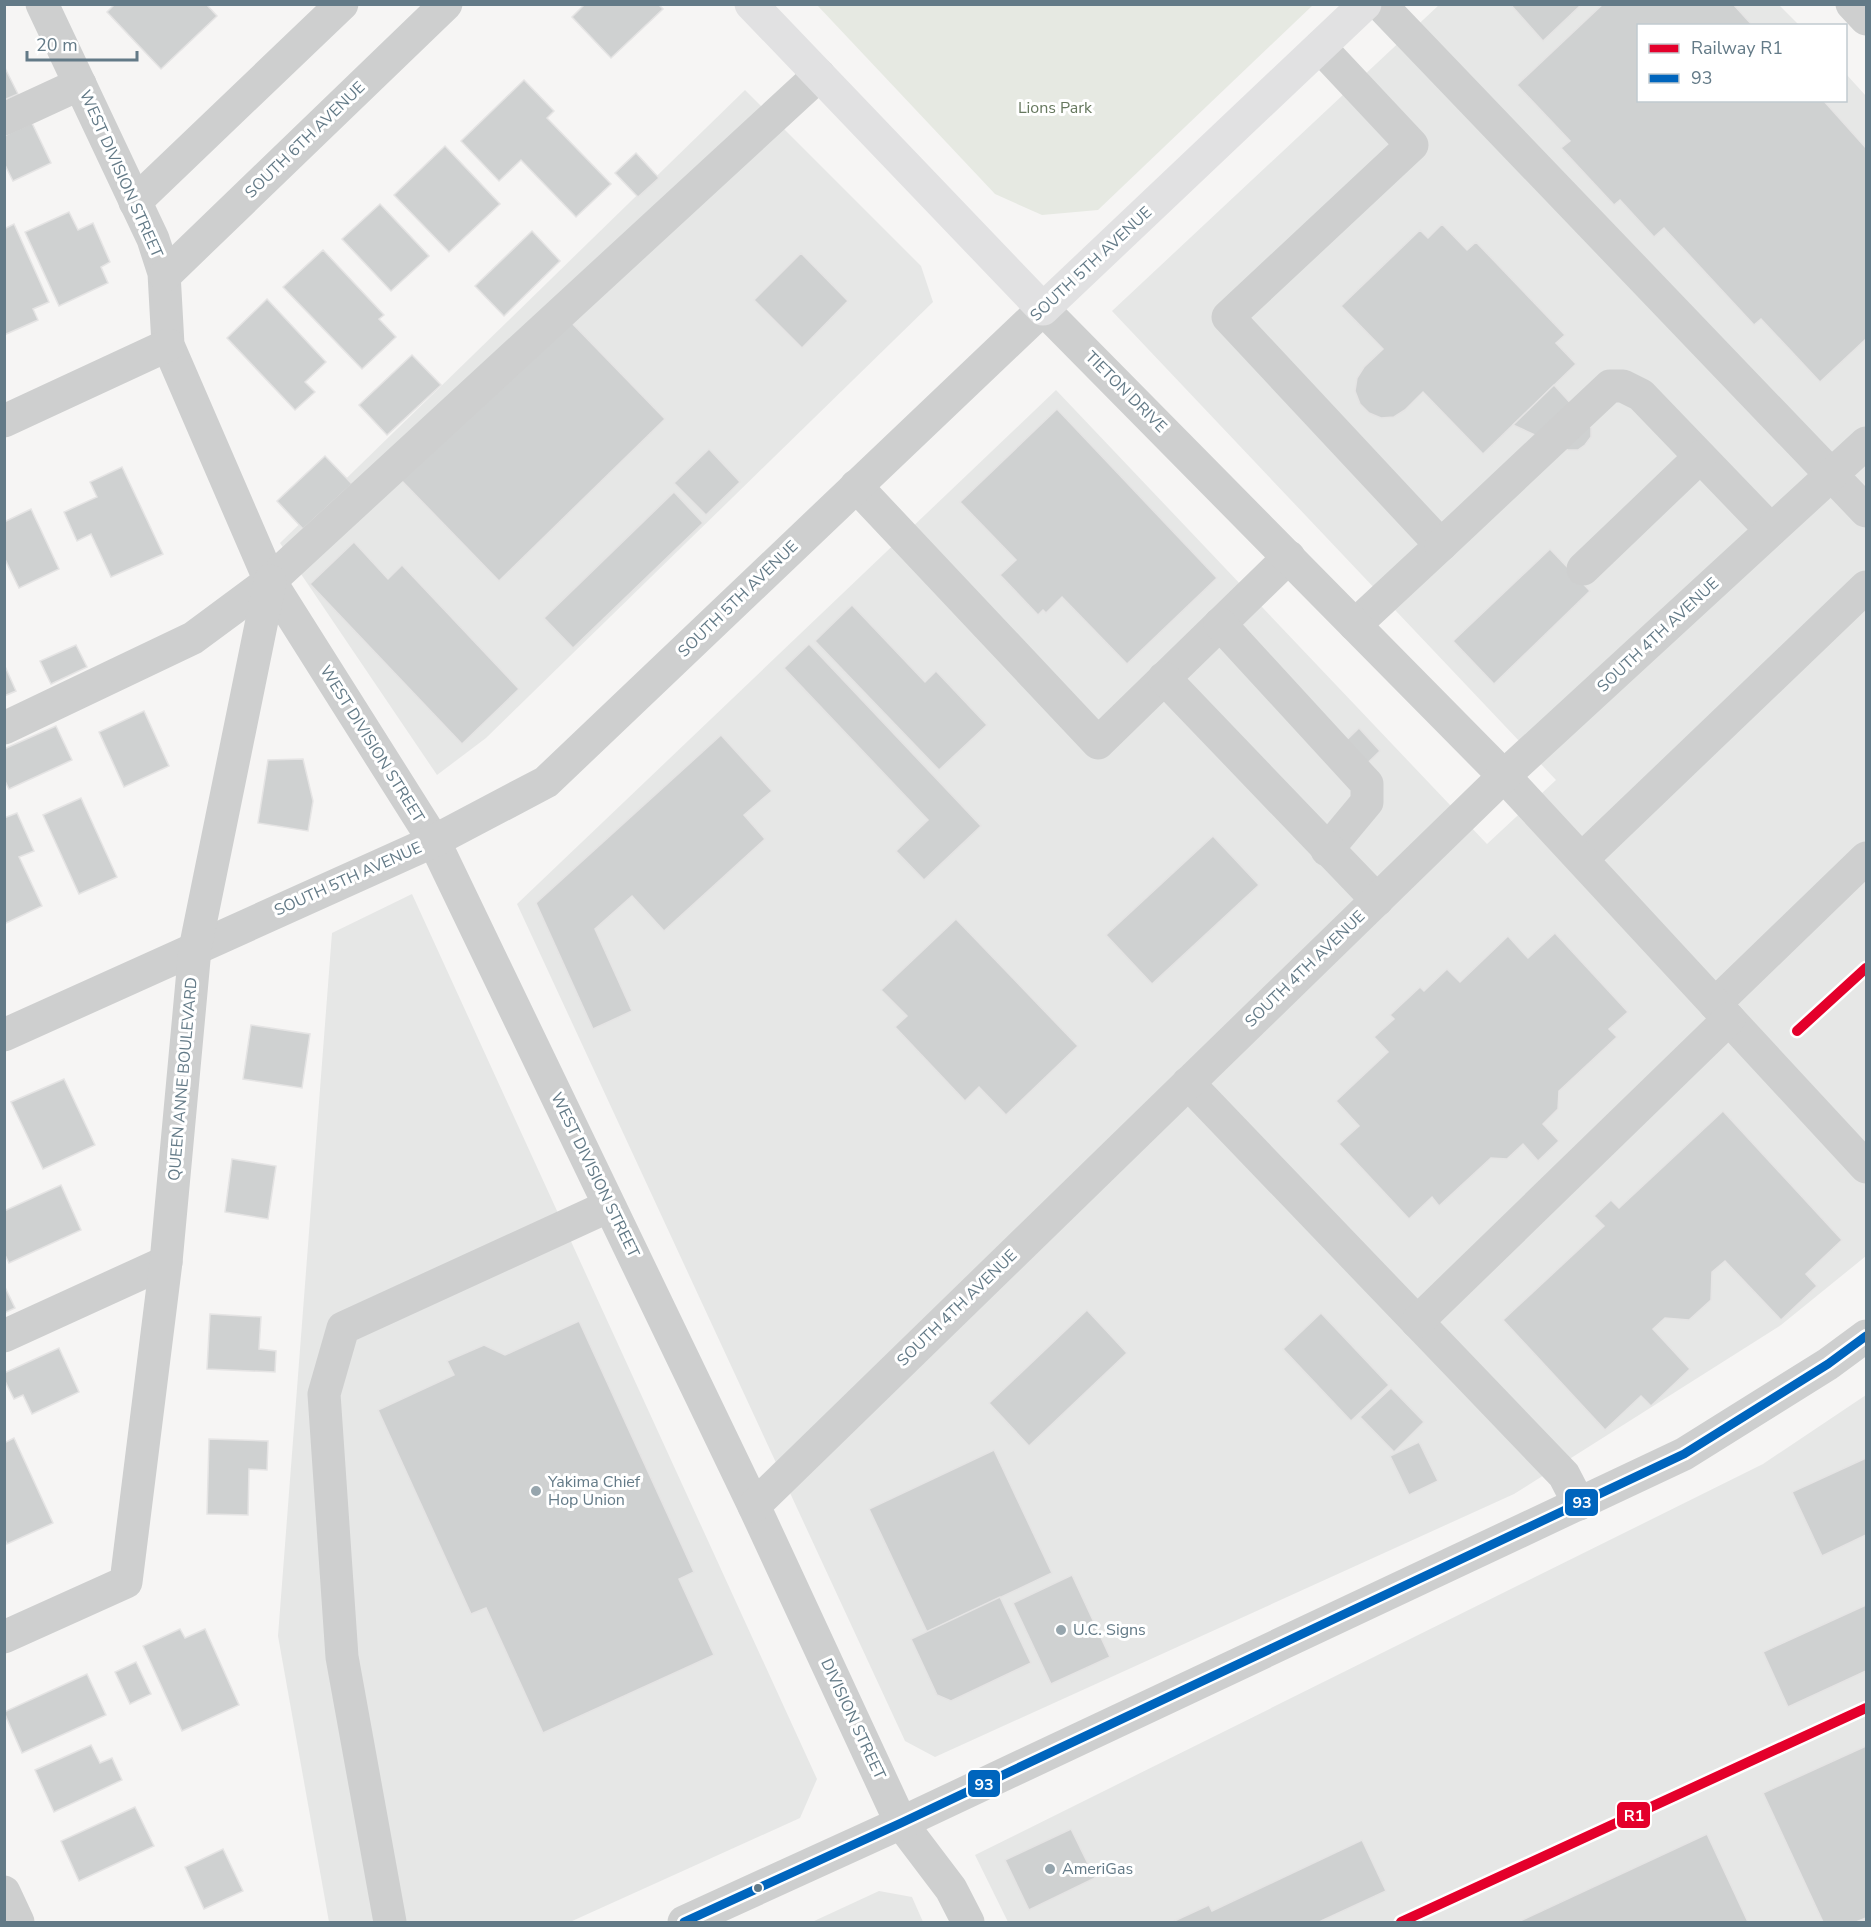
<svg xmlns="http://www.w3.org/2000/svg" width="1871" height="1927" font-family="'Nunito Sans',sans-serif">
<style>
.built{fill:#e6e7e6}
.green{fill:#e6e9e2}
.building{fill:#cfd1d1;stroke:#e5e4e4;stroke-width:1.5}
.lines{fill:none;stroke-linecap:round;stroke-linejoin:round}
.minor{stroke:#cecfcf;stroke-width:33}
.major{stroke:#e1e1e2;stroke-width:33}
.bus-1-casing{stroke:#fff;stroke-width:14}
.bus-1{stroke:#0065bd;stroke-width:9}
.rail-1-casing{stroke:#fff;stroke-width:15}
.rail-1{stroke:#e4002b;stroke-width:10}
.poi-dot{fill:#96a5ad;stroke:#fff;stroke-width:2}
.bus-dot{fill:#637a87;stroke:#fff;stroke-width:2}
.labels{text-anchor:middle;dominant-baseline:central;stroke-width:6;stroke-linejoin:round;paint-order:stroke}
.park-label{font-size:16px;fill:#66785e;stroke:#fff}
.street-label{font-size:16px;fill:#637a87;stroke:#fff}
.poi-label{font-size:16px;fill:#637a87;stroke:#fff;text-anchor:start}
.line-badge{stroke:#fff;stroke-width:2}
.badge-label{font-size:16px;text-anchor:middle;font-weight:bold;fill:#fff}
</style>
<rect width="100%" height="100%" fill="#f6f5f4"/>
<g class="built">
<polygon points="1439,5 1779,5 1799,25 1638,26 1638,100 1846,100 1846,74 1866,96 1866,1256 1781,1325 1514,1494 935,1757 905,1741 517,904 1056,390 1487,844 1556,780 1112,311"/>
<polygon points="745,90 921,266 933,302 486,738 437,775 280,543"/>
<polygon points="412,894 817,1779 800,1818 570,1922 329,1922 278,1636 332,933"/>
<polygon points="1866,1395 1866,1922 1008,1922 975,1855 1763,1464"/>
<polygon points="879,1891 912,1897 923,1922 812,1922"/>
</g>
<polygon class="green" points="817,5 1313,5 1098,210 1042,215 995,194"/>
<g class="building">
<polygon points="115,4 206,4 217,16 161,69 107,12"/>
<polygon points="585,4 658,4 663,9 611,58 572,17"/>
<polygon points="1510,4 1582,4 1543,41"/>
<polygon points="1603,4 1733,4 1753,26 1638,26 1638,100 1823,100 1866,148 1866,339 1820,382 1761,319 1754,325 1664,228 1654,237 1620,200 1614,205 1561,148 1570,141 1517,85"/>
<polygon points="4,66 18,94 4,100"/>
<polygon points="524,80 554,111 547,118 611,184 576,217 521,160 499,181 461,141"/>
<polygon points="32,123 51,163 13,181 4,163 4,136"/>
<polygon points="445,146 500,204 449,252 394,195"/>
<polygon points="636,153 659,178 638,197 615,173"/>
<polygon points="380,204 429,256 391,291 342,239"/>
<polygon points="69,212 78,230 93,223 110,262 101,267 108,283 59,306 25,232"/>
<polygon points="14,224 49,302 33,309 38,320 4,335 4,229"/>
<polygon points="1442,224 1467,250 1476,242 1565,335 1556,343 1576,364 1483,454 1423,392 1405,410 1394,417 1381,418 1369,413 1360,404 1355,391 1357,378 1364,367 1383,349 1341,306 1420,230 1428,238"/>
<polygon points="532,231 560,261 504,316 475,286"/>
<polygon points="323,250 384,315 379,319 396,337 362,369 283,287"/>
<polygon points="801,253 848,301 802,348 754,300"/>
<polygon points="267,299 326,362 305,382 315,392 295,410 227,338"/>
<polygon points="567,318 665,419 499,581 401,480"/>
<polygon points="412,355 441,385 387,435 359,405"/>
<polygon points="1554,385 1586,420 1591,428 1591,437 1585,445 1578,450 1568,450 1513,425"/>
<polygon points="1057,409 1217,578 1127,664 1062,597 1046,613 1043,610 1038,615 1000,575 1016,560 960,502"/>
<polygon points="709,449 740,482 706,515 674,483"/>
<polygon points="325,456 352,484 303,529 277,501"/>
<polygon points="122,467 163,554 111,577 91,534 77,541 64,512 97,497 90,482"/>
<polygon points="674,492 703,523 573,648 544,618"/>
<polygon points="31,509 59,569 19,588 4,557 4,522"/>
<polygon points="354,542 388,579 402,565 519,689 462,744 310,584"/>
<polygon points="1550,549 1590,591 1494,684 1453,641"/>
<polygon points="852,605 925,682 936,671 987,725 939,770 815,641"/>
<polygon points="809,644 981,826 924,880 896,851 928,820 784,668"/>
<polygon points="76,645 87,667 51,684 40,661"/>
<polygon points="4,664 16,691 4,696"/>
<polygon points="144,711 169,766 124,787 99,732"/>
<polygon points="56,726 72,760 9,789 4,779 4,749"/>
<polygon points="1359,728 1380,751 1347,783 1326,760"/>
<polygon points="721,735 772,791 744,815 765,839 664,931 632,896 595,929 632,1011 593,1029 536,903"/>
<polygon points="303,759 313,801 308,831 258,823 268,760"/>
<polygon points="81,798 117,877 79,894 43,815"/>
<polygon points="17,813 34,851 19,857 42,906 4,924 4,818"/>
<polygon points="1213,836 1259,885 1152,984 1106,935"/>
<polygon points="956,919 1078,1046 1006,1115 979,1087 965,1101 895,1027 907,1016 881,990"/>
<polygon points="1555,933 1628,1012 1609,1029 1617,1037 1559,1091 1558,1109 1543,1124 1559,1141 1538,1161 1523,1144 1507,1159 1491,1158 1439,1206 1432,1197 1409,1219 1339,1144 1359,1126 1336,1101 1388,1052 1374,1037 1394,1019 1390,1015 1420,987 1424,991 1447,969 1460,982 1508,936 1528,958"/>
<polygon points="251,1025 310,1034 302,1088 243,1079"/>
<polygon points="64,1079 95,1145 43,1169 11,1102"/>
<polygon points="1723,1111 1842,1240 1806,1274 1817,1286 1781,1320 1725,1261 1712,1272 1711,1300 1689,1320 1665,1318 1653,1329 1690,1369 1651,1406 1641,1396 1605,1430 1503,1320 1604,1226 1594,1216 1611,1200 1619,1208"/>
<polygon points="232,1159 276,1166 268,1219 225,1212"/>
<polygon points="61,1185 81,1230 9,1263 4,1253 4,1211"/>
<polygon points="4,1285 15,1308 4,1313"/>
<polygon points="1087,1310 1127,1353 1029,1446 989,1403"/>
<polygon points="1321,1313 1389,1385 1351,1421 1283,1349"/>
<polygon points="210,1314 261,1317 259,1349 276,1351 275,1372 207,1369"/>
<polygon points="579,1321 694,1572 679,1579 714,1655 543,1733 486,1608 471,1614 378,1410 454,1375 447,1361 484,1345 505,1355"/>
<polygon points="59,1348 79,1392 32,1414 23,1395 14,1399 4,1379 4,1373"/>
<polygon points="1391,1388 1424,1422 1394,1452 1360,1417"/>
<polygon points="14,1438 53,1523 7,1544 4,1537 4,1443"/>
<polygon points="209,1439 268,1441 267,1470 249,1469 248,1515 207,1514"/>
<polygon points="1419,1442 1438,1481 1409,1495 1390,1456"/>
<polygon points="994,1450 1052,1573 927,1632 869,1509"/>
<polygon points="1866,1458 1866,1535 1822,1556 1792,1492"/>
<polygon points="1072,1575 1110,1657 1051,1684 1013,1603"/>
<polygon points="1000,1597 1031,1663 951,1701 937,1695 911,1639"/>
<polygon points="1866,1605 1866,1671 1788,1707 1763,1652"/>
<polygon points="180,1629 185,1638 205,1629 239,1705 182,1731 143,1646"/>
<polygon points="136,1662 151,1694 130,1704 115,1672"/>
<polygon points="87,1674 106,1715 22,1753 4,1712"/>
<polygon points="91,1745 100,1763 112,1758 122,1780 54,1812 35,1770"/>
<polygon points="1866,1746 1866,1918 1856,1922 1823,1922 1763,1793"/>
<polygon points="135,1807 154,1846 79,1881 61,1841"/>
<polygon points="1071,1829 1095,1878 1029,1910 1005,1860"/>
<polygon points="1707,1834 1748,1922 1518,1922"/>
<polygon points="1362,1840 1386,1891 1319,1922 1172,1922 1209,1905 1212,1911"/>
<polygon points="223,1849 243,1891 204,1909 185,1867"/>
</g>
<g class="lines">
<g class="minor">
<polyline points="42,4 153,239 164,273 168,345 270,581 434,841 754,1506 901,1823 951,1889 968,1922"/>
<polyline points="1380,4 1866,511"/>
<polyline points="1852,4 1866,19"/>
<polyline points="1320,47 1412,145 1228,317 1441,545 1355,625"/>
<polyline points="4,119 80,84"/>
<polyline points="135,202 342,4"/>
<polyline points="165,275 446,4"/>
<polyline points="4,421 168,345"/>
<polyline points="856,486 1098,743 1289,557"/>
<polyline points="1441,545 1610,386 1623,386 1641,395 1771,530"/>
<polyline points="1583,569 1700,457"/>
<polyline points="1220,624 1367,784 1367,802 1327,850"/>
<polyline points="1164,678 1377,900"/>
<polyline points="4,728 193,638 270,581 819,75"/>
<polyline points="1582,859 1866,587"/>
<polyline points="1715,1004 1866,858"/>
<polyline points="4,1035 434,841 546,782 1043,309 1504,776 1866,1167"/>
<polyline points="1188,1083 1564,1475 1579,1504"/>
<polyline points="1417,1322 1729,1019"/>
<polyline points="4,1336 166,1262"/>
<polyline points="754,1506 1504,776 1866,443"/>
<polyline points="4,1637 126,1582 166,1262 195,949 270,581"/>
<polyline points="4,1892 18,1922"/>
<polyline points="390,1922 342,1657 324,1394 343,1328 609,1206"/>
<polyline points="684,1922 901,1823 1684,1454 1828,1364 1866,1336"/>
</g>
<polyline class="major" points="751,4 1043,309 1365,4"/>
<g class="bus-1-casing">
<polyline id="bus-1" points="684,1922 901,1823 1684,1454 1828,1364 1866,1336"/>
</g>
<use href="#bus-1" class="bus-1"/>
<g class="rail-1-casing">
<g id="rail-1">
<polyline points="1797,1031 1866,968"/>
<polyline points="1401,1922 1866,1708"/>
</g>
</g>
<use href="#rail-1" class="rail-1"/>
</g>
<g class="poi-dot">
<circle cx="536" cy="1491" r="6"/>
<circle cx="1061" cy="1630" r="6"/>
<circle cx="1050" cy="1869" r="6"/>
</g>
<circle class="bus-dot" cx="758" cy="1888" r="5"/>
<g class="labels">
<g class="park-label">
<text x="1055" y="108">Lions Park</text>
</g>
<g class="street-label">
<text transform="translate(305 140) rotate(-44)">SOUTH 6TH AVENUE</text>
<text transform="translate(121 174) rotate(66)">WEST DIVISION STREET</text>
<text transform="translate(1091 264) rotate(-43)">SOUTH 5TH AVENUE</text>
<text transform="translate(1126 392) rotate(45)">TIETON DRIVE</text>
<text transform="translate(738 599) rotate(-44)">SOUTH 5TH AVENUE</text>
<text transform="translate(1658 635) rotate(-43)">SOUTH 4TH AVENUE</text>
<text transform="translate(372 744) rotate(58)">WEST DIVISION STREET</text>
<text transform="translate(348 879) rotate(-24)">SOUTH 5TH AVENUE</text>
<text transform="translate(1305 969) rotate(-44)">SOUTH 4TH AVENUE</text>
<text transform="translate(183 1079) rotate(-85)">QUEEN ANNE BOULEVARD</text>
<text transform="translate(595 1175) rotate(64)">WEST DIVISION STREET</text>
<text transform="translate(957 1308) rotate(-44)">SOUTH 4TH AVENUE</text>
<text transform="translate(853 1719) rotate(65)">DIVISION STREET</text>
</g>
<g class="poi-label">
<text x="548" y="1482">Yakima Chief<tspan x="548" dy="18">Hop Union</tspan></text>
<text x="1073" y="1630">U.C. Signs</text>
<text x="1062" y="1869">AmeriGas</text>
</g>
</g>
<g class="line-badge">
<rect x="1564" y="1488" width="35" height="29" rx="6" fill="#0065bd"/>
<rect x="967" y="1769" width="34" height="29" rx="6" fill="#0065bd"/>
<rect x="1616" y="1801" width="35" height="28" rx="6" fill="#e4002b"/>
</g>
<g class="badge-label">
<text x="1582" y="1508">93</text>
<text x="984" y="1790">93</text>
<text x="1634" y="1821">R1</text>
</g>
<rect width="1871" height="1927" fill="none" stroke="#637a87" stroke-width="12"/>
<rect x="1637" y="24" width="210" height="78" fill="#ffffff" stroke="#c1cacf" stroke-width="1.5"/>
<rect x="1649" y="44" width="30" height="9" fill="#e4002b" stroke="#c1cacf" stroke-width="1.5"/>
<text x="1691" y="54" font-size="18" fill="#637a87">Railway R1</text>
<rect x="1649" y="74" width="30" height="9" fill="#0065bd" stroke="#c1cacf" stroke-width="1.5"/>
<text x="1691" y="84" font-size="18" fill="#637a87">93</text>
<path d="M27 51v9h110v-9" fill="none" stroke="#637a87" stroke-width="3"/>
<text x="36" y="51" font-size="18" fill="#637a87" stroke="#ffffff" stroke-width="4.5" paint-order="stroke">20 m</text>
</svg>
